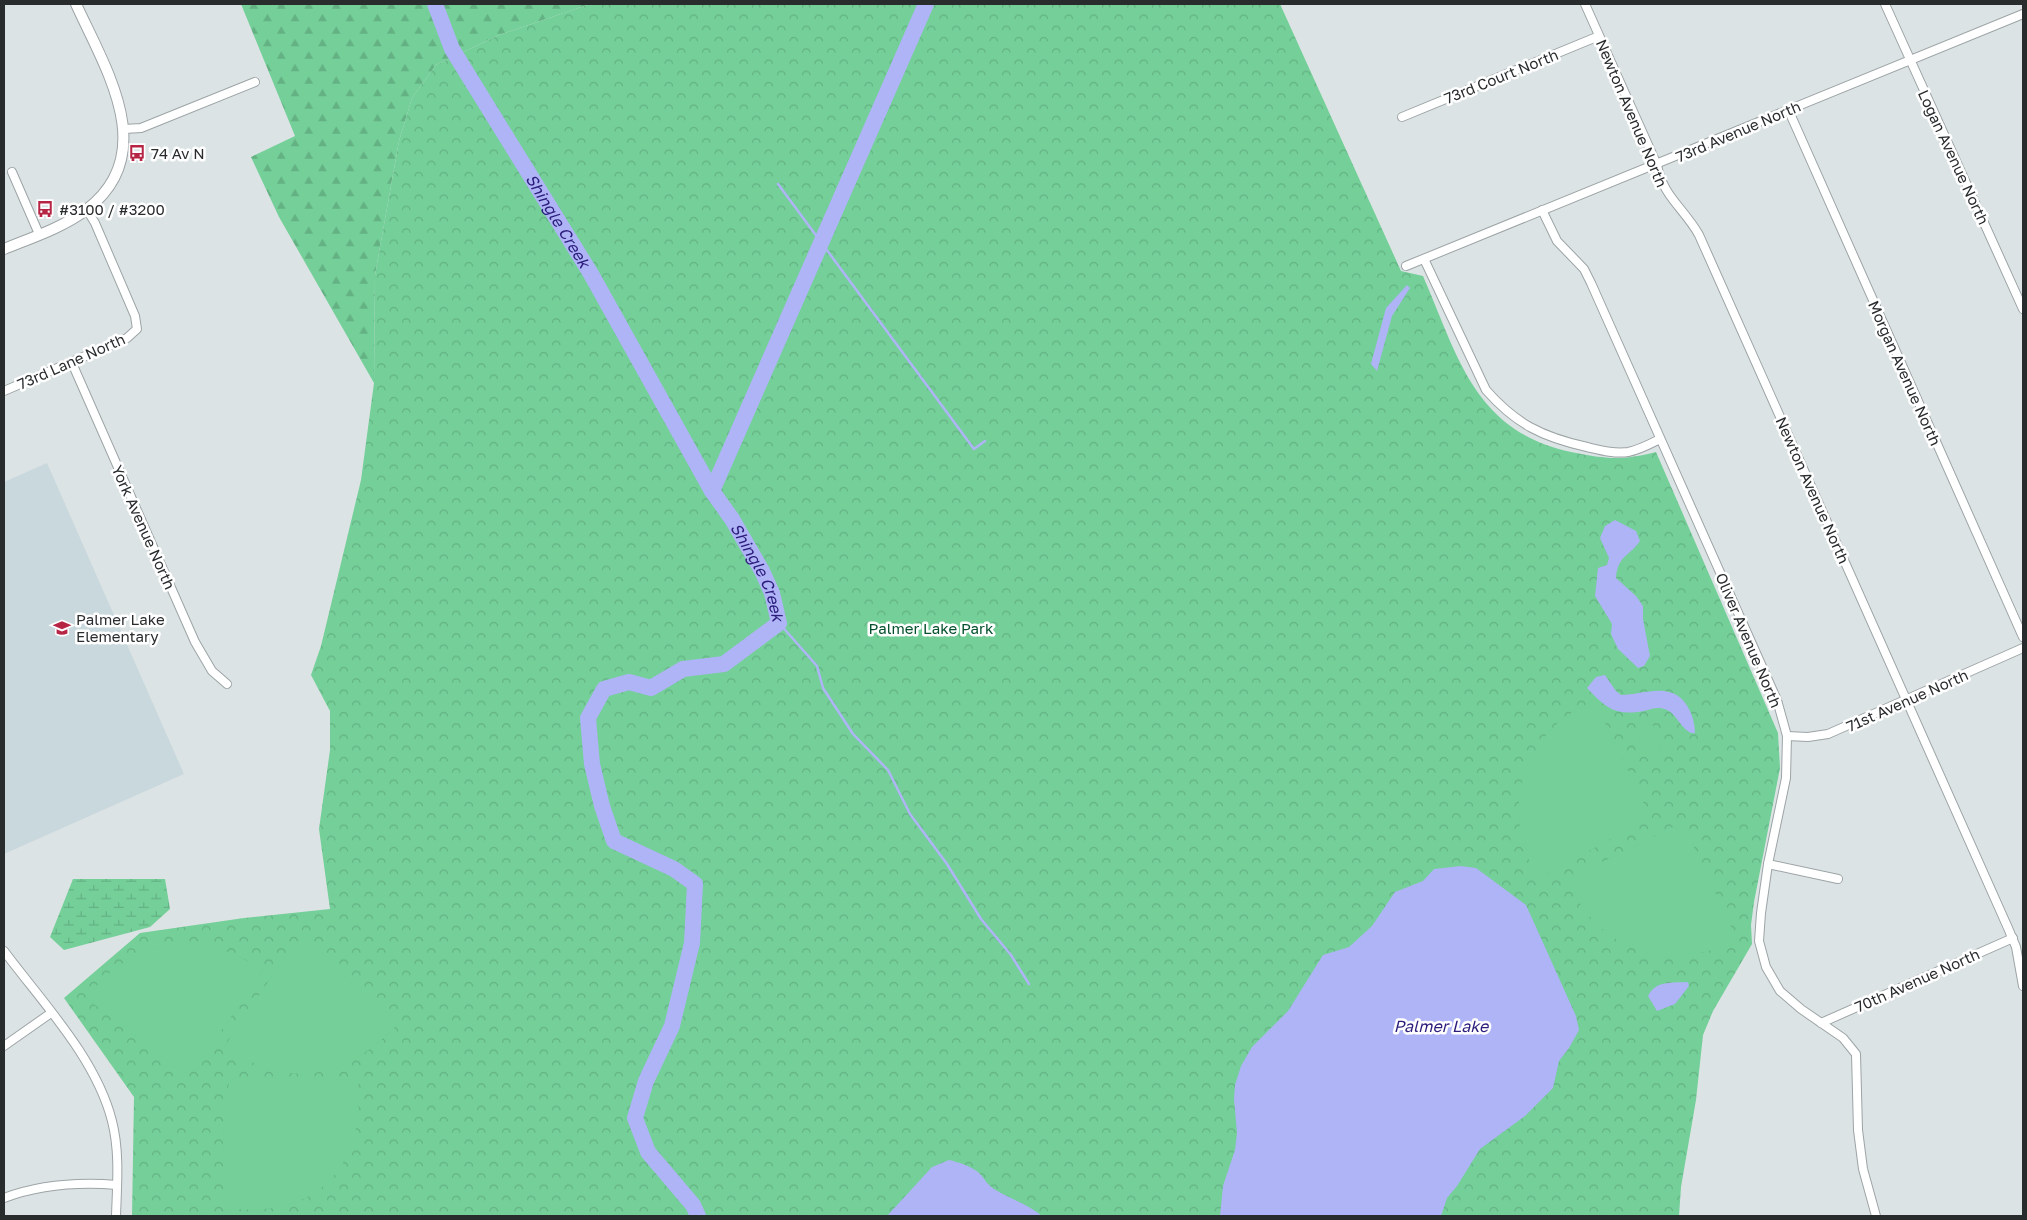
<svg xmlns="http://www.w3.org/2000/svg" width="2027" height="1220" font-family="'Golos Text',sans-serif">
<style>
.built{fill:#c9d8dd}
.forest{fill:url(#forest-firs)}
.wetland{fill:url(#wetland-marsh)}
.park{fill:url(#park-crowns)}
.pitch{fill:#74cf98}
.water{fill:#afb4f7}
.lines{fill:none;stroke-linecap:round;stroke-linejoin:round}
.stream{stroke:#afb4f7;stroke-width:2.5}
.river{stroke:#afb4f7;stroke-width:16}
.street-casing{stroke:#9da4a6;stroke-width:10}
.secondary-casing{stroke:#9da4a6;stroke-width:12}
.street{stroke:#fff;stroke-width:8}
.secondary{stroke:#fff;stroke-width:10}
.labels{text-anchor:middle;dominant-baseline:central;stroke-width:5;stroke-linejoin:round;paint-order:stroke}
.street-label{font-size:15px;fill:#292c2d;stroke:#fff}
.poi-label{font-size:15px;fill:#292c2d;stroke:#fff;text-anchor:start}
.park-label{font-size:15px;fill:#04502d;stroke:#fff}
.water-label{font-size:16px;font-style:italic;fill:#2c1d7c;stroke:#fff}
</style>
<defs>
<pattern id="forest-firs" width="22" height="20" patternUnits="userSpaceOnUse" patternTransform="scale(1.25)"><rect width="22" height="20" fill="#74cf98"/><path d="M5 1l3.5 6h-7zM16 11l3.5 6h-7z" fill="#64b283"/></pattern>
<pattern id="wetland-marsh" width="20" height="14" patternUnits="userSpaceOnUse" patternTransform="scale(1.25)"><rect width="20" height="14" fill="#74cf98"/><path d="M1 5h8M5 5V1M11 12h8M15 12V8" fill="none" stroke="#64b283"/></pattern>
<pattern id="park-crowns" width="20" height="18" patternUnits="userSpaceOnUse" patternTransform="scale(1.25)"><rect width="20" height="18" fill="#74cf98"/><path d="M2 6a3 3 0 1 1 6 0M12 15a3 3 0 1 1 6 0" fill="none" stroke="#64b283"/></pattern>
</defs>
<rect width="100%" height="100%" fill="#dce3e5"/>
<polygon class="built" points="47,463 184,774 4,854 4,482"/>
<polygon class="forest" points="241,4 590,4 499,35 436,65 412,98 399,141 375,275 374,383 279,217 251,157 295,136"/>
<polygon class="wetland" points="73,879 165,879 170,909 150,927 64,950 50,937"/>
<path class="park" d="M 590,4 L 1280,4 L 1401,271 L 1423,276 C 1458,356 1474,431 1571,452 C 1606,459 1621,461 1656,452 L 1778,733 L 1780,768 L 1754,902 L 1751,925 L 1752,944 L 1713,1011 L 1703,1035 L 1696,1100 L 1681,1187 L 1679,1216 L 132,1216 L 134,1097 L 64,998 L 140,933 L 244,918 L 330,909 L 319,829 L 330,750 L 330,711 L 311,675 L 321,646 L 361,480 L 374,383 L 375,275 L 399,141 L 412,98 L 436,65 L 499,35 Z"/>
<g class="pitch">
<path d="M 1594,700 L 1647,810 L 1645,820 L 1538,879 C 1515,837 1510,791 1537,749 C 1543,739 1550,729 1559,722 C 1569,713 1582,707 1594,700 Z"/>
<polygon points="1652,723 1661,750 1645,755 1636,728"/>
<path d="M 1675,826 L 1685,828 L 1738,942 C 1661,970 1604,955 1566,880 Z"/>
<path d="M 302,941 L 399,1023 C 345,1079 292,1091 224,1047 L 295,942 Z"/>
<path d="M 187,943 C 217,946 238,954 263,971 L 193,1071 L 183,1073 L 86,998 C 113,964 143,945 187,943 Z"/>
<path d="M 236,1077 L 358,1080 C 366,1168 315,1220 227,1208 L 223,1133 L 229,1082 Z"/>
</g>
<g class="water">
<polygon points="1407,285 1410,288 1392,316 1377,371 1371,364 1386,308"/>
<path d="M 1615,520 L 1636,531 L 1640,541 C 1629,557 1618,555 1616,578 L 1636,596 L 1643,606 L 1643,619 L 1650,656 L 1644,666 L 1638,668 L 1618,649 L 1611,634 L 1612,624 L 1595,596 L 1598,568 L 1607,565 L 1609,558 L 1600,538 L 1605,526 Z"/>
<path d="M 1605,675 L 1616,691 L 1621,695 C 1636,695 1655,688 1669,692 C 1687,696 1695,718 1695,733 C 1684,735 1677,714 1667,710 C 1660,707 1654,708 1648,710 C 1618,717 1607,710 1587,688 L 1596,677 Z"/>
<polygon points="1461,866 1476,868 1526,905 1576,1016 1579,1030 1569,1048 1559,1061 1553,1088 1525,1116 1480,1149 1457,1186 1447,1198 1441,1216 1220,1216 1223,1186 1235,1150 1237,1133 1234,1099 1235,1085 1241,1066 1252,1047 1288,1011 1323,955 1349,947 1372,926 1395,892 1423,881 1434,869"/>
<path d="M 1688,982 L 1689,986 L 1675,1004 L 1657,1011 L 1648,996 C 1656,980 1672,983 1688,982 Z"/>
<path d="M 949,1160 C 958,1162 970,1166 978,1172 C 984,1177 987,1185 994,1189 C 1010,1199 1028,1204 1042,1216 L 887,1216 L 932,1167 Z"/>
</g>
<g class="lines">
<g class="stream">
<polyline points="778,184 974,449 985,441"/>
<polyline points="779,623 817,666 823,688 853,734 888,770 910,814 947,864 981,919 1011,955 1029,984"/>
</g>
<g class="river">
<path id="s1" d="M 435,4 L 452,49 L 591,274 L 712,491 L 732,519 L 762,571 L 772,593 L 779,623 L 724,664 L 683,669 L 651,688 L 629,682 L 604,689 L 588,718 L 592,764 L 602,806 L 614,841 L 674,869 L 695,884 L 692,943 L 672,1026 L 646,1081 L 635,1118 L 648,1152 L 693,1205 L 698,1216"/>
<polyline points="712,491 926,4"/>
</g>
<g class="street-casing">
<g id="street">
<path d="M 1585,4 L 1657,165 C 1663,197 1684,208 1699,235 L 2008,928 L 2016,947 L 2023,986"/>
<polyline points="1885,4 2023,309"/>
<polyline points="1788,109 2023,637"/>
<polyline points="1402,117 1599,36"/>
<polyline points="124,129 141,128 255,82"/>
<polyline points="12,172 39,234"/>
<polyline points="1542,210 1557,241 1584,269 1591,283 1777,700 1787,736 1786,778 1768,864 1761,913 1759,941 1766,967 1780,991 1801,1009 1843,1038 1856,1054 1858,1130 1863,1169 1876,1216"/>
<path d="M 1424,259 L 1486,390 C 1516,424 1542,437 1587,447 C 1600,450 1614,454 1628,452 C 1639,450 1650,444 1660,439"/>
<polyline points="1406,266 2023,14"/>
<polyline points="72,363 195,642 212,671 227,684"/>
<polyline points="4,391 127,338 137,329 135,316 95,223 87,210"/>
<polyline points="1787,736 1808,737 1828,734 2023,648"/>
<polyline points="1768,864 1838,879"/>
<path d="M 4,951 C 42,1002 96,1058 112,1121 C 120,1152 117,1185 116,1216"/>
<polyline points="1821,1023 2013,938"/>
<polyline points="4,1046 51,1013"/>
<path d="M 4,1198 C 39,1185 80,1182 117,1185"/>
</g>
</g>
<g class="secondary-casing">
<path id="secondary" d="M 4,249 C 31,238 62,228 86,210 C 161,154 105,68 76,4"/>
</g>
<use href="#street" class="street"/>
<use href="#secondary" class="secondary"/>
</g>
<defs>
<g id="bus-bare" transform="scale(1.35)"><path d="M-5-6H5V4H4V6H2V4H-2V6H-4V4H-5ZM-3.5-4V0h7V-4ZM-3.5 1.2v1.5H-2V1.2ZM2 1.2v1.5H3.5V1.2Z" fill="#b72544" stroke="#fff" stroke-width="2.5" paint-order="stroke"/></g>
<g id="school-bare" transform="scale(1.35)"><path d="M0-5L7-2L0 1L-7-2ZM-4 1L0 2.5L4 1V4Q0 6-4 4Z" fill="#b72544" stroke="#fff" stroke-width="2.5" paint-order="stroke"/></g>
</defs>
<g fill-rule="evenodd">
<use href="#bus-bare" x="137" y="153"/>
<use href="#bus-bare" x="45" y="209"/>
<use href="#school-bare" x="62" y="628"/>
</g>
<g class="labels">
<g class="street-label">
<text transform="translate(1501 76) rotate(-22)">73rd Court North</text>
<text transform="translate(1632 113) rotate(67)">Newton Avenue North</text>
<text transform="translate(1738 131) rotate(-23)">73rd Avenue North</text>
<text transform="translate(1954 157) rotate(65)">Logan Avenue North</text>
<text transform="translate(71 361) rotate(-24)">73rd Lane North</text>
<text transform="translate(1905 373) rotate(66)">Morgan Avenue North</text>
<text transform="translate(1813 490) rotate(66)">Newton Avenue North</text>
<text transform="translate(144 527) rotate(66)">York Avenue North</text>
<text transform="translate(1749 640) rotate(67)">Oliver Avenue North</text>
<text transform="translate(1907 700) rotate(-24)">71st Avenue North</text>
<text transform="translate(1917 980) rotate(-24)">70th Avenue North</text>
</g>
<g class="poi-label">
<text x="151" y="153">74 Av N</text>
<text x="59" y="209">#3100 / #3200</text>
<text x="76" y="619">Palmer Lake<tspan x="76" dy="17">Elementary</tspan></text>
</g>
<g class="park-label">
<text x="931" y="628">Palmer Lake Park</text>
</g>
<g class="water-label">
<text stroke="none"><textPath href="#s1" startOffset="250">Shingle Creek</textPath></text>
<text stroke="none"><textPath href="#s1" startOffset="655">Shingle Creek</textPath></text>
<text x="1441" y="1026">Palmer Lake</text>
</g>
</g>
<rect width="2027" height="1220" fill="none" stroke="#292c2d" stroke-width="10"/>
</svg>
